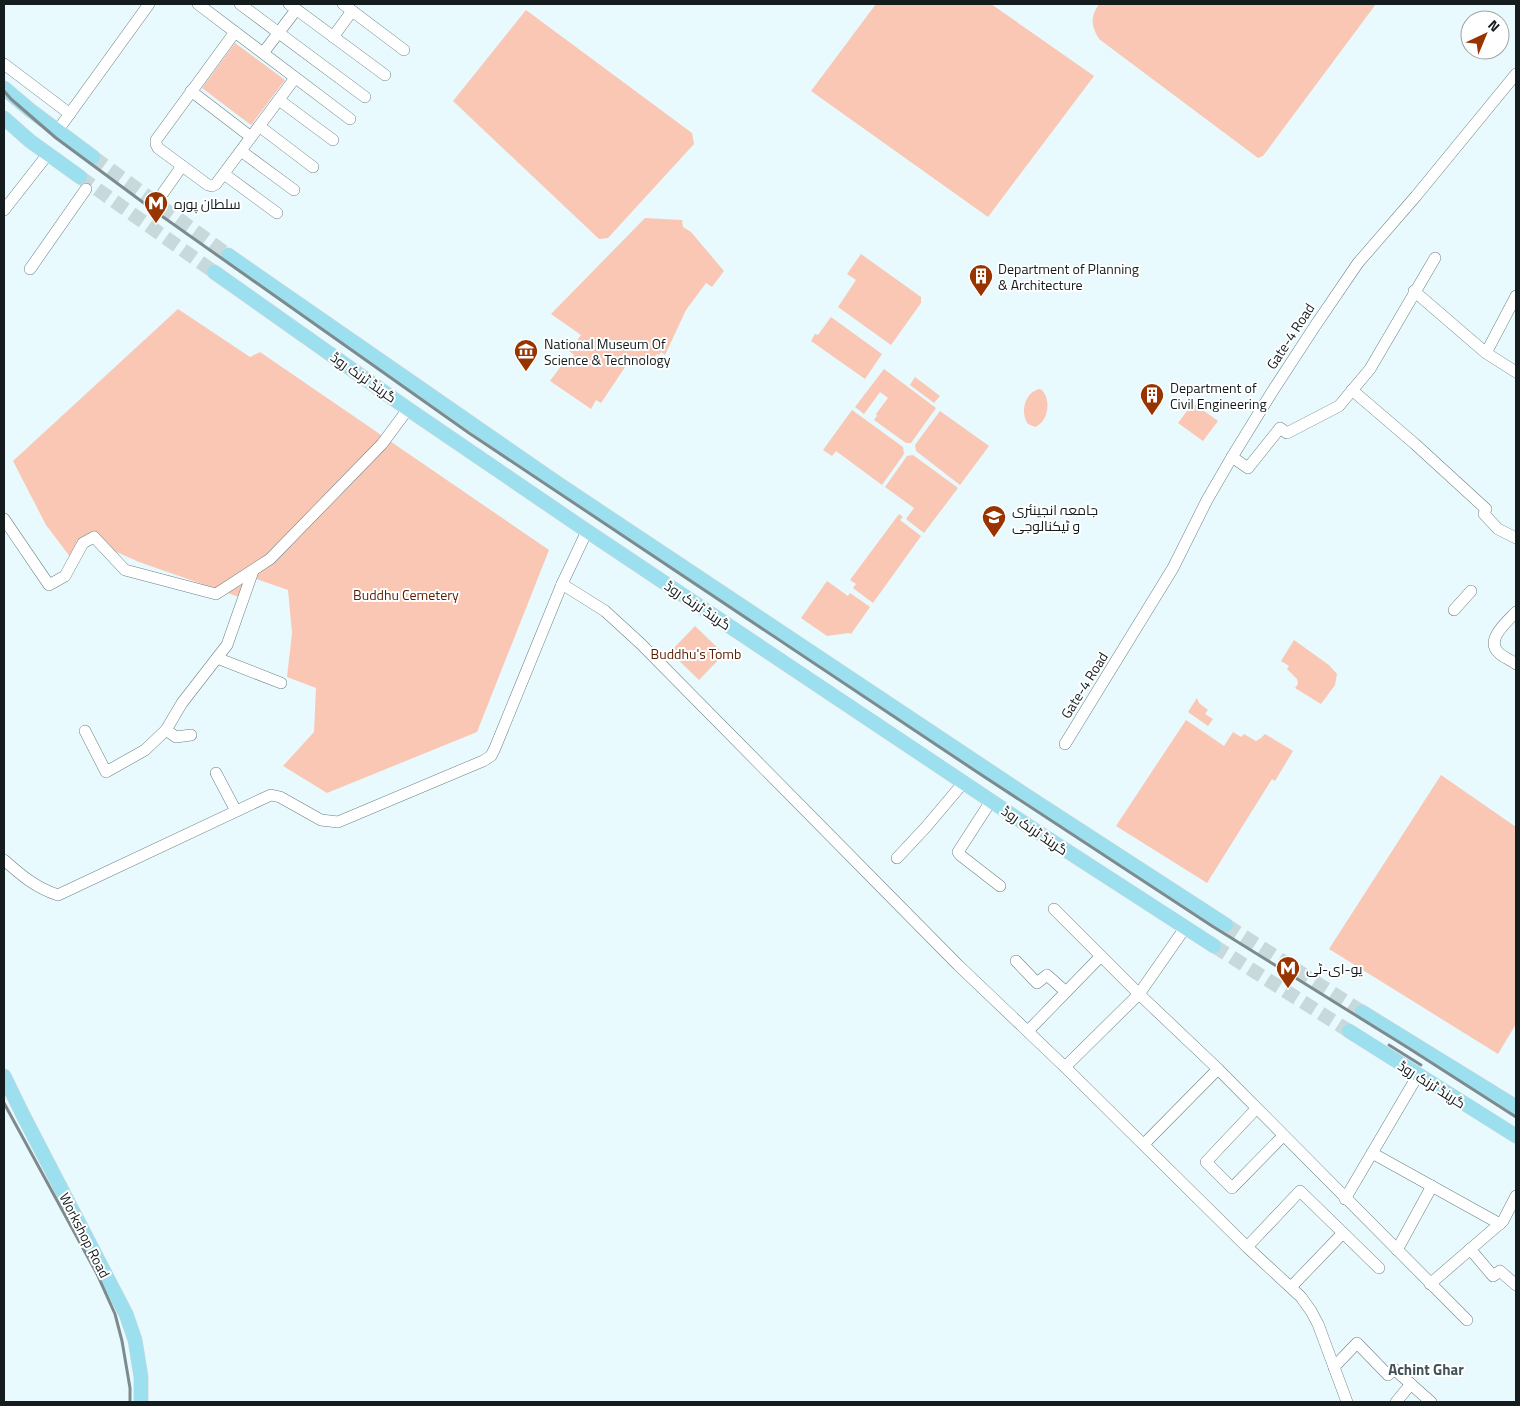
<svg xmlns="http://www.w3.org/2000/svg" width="1520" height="1406" font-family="'Titillium Web',Cairo,sans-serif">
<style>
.green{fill:#fac7b5}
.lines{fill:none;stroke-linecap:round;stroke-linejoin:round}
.minor-tunnel{stroke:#c8d9dc;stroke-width:11;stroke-dasharray:11 5.5;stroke-linecap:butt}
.major-tunnel{stroke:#c8d9dc;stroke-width:14;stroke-dasharray:14 7;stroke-linecap:butt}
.minor-casing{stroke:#6c8085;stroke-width:12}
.major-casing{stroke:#d5d6d6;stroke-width:15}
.minor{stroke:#fff;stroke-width:11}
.major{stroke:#9cdfef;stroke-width:14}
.rail{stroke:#7e8b8e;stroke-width:3}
.labels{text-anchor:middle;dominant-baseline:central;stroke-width:4;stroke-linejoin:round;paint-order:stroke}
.poi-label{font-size:14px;fill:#141c1e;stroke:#fff;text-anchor:start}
.street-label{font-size:14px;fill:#141c1e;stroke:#fff}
.park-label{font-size:14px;fill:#591d02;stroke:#fff}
.neighbourhood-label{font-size:15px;font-weight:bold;fill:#415358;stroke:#fff}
</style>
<rect width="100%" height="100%" fill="#e8fafe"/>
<g class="green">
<polygon points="876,4 991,4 1094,76 988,217 811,91"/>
<path d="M 1099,4 L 1376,4 L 1263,156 L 1258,158 L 1099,39 C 1091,26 1090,17 1099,4 Z"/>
<polygon points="526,10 692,133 694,144 608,238 599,239 453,101"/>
<polygon points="235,43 285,80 251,125 202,88"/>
<polygon points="645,218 682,220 683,227 691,232 724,271 712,287 706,283 686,310 665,355 661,352 659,355 657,354 654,359 650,356 643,366 631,358 601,403 596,400 591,409 550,381 564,362 568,364 574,355 569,351 581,335 551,314"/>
<polygon points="861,254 921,297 921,303 891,345 838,307 856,280 847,274"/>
<polygon points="178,309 250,357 260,352 549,550 477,732 327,793 283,766 314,732 316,688 287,677 292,633 288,590 250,577 242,598 139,562 90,540 74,562 46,525 13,461"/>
<polygon points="831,317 882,354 865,379 811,341 815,334 818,335"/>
<polygon points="884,369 936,408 911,443 906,443 874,420 877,416 876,414 888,398 880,392 864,414 855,407"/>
<polygon points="915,377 940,396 934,403 910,385"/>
<path d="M 1039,389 L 1042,390 C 1051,400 1049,421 1035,427 L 1028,424 C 1020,413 1024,393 1039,389 Z"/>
<polygon points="1193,403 1218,421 1203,441 1178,423"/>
<polygon points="852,410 903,447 904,454 882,485 836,451 832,456 823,450"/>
<polygon points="940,411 989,446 960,485 916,451 915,445"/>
<polygon points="913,455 958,488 924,533 906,519 914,508 885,487 907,456"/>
<polygon points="899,514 903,517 900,520 921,536 873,603 853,588 856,584 850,580"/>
<polygon points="827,581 848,596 850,593 870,607 851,634 849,633 827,636 801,618"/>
<polygon points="695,626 724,654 699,680 670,652"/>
<polygon points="1294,640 1329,665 1337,674 1335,685 1321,704 1295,688 1298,684 1297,679 1287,669 1289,666 1281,661"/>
<polygon points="1197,698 1199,703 1208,710 1205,714 1213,719 1208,726 1188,712"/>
<polygon points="1186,720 1224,746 1233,732 1241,737 1244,734 1256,741 1261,738 1265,734 1293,751 1275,781 1272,779 1207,883 1116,826"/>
<polygon points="1441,775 1516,827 1516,1024 1498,1054 1329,949"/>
</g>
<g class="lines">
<polyline class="minor-tunnel" points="156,203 163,193"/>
<g class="major-tunnel">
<polyline points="93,157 228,255"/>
<polyline points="80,177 214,272"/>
<polyline points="1226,925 1362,1012"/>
<polyline points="1214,946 1349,1031"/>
</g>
<g class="minor-casing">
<g id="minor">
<polyline points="198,4 350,119"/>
<polyline points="240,4 365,97"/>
<polyline points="289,4 385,75"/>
<polyline points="343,4 404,50"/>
<polyline points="235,32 156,140 156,144 158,148 208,185 212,186 216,184 295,78"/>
<polyline points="333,37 352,11"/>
<polyline points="263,53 296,10"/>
<polyline points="4,64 70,114"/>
<polyline points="191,91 251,137"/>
<polyline points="279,100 333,140"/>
<polyline points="259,126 313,167"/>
<polyline points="58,130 149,4"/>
<polyline points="241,151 294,190"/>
<polyline points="224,174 277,213"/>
<polyline points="163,193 182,166"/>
<polyline points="4,210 48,154"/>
<polyline points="30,269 86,189"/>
<polyline points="1414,291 1486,353 1516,372"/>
<polyline points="1486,353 1516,296"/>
<polyline points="1352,390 1415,444 1486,509 1484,514 1498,529 1516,538"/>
<polyline points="1232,457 1248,468 1280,428 1287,433 1339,406 1370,369 1435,258"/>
<polyline points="4,519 49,585 65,576 83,543 94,537 125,570 216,594 270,559 382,444 408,409"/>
<polyline points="587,531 562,584 605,611 641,644 958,965 1065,1067 1247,1247 1301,1297 1311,1311 1318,1324 1347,1402"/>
<polyline points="1454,610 1471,591"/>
<path d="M 1516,612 C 1508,621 1484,640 1499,653 C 1503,657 1511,660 1516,664"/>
<polyline points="217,658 281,683"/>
<polyline points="166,730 176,737 191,735"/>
<polyline points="85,731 106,772 145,750 166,730 182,703 227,645 253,571"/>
<polyline points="1065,744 1173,568 1207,500 1232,457 1272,392 1315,326 1358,263 1416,196 1516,74"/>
<polyline points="216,773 236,811"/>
<polyline points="991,801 958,852 960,855 1000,886"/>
<polyline points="897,858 926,827 964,782"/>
<path d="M 4,860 C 21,875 36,888 58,895 L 262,799 L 271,795 L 280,797 L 321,820 L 338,822 L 483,761 L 491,756 L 495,748 L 562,584"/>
<polyline points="1054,909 1101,956"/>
<polyline points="1185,928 1139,994 1218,1069 1467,1320"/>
<polyline points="1016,961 1037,983 1047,975 1066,992"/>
<polyline points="1028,1031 1101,956 1139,994 1065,1067"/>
<polyline points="1256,1109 1206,1162 1232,1188 1283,1136"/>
<polyline points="1144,1144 1218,1069"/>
<polyline points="1372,1153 1500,1224"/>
<polyline points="1345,1199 1418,1075"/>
<polyline points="1247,1247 1300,1191 1379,1268"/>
<polyline points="1470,1249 1493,1276 1500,1271 1516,1285"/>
<polyline points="1397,1250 1432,1186"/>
<polyline points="1430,1284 1503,1221 1516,1196"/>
<polyline points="1291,1287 1343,1233"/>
<polyline points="1334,1367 1357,1343 1388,1375 1394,1369 1431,1402"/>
<polyline points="1396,1402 1411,1384"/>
</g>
</g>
<g class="major-casing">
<g id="major">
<polyline points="4,88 30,110 93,157"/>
<polyline points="4,118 30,141 80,177"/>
<polyline points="228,255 557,483 1027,796 1226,925"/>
<polyline points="214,272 408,409 587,531 1030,827 1214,946"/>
<polyline points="1362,1012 1516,1107"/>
<polyline points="1349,1031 1516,1136"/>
<polyline points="4,1076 23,1115 126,1314 135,1340 141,1377 141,1402"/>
</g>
</g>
<use href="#minor" class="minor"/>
<use href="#major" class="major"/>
<g class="rail">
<polyline points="4,91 11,99 56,138 156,212 469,433 977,772 1212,926 1410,1049 1516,1117"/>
<polyline points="1389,1045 1421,1065"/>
<polyline points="4,1103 97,1274 115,1314 122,1341 130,1388 130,1402"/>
</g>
</g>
<defs>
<g id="metro-pin" transform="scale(1.25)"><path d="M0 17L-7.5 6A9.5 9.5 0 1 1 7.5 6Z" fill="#983400" stroke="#fff"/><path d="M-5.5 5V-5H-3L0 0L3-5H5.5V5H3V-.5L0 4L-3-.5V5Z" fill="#fff"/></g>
<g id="building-pin" transform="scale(1.25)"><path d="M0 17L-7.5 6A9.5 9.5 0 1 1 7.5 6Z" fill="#983400" stroke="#fff"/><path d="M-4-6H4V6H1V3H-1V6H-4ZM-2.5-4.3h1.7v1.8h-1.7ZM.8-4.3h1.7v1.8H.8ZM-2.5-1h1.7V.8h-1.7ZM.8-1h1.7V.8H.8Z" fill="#fff"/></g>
<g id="museum-pin" transform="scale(1.25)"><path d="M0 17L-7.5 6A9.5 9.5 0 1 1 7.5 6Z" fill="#983400" stroke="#fff"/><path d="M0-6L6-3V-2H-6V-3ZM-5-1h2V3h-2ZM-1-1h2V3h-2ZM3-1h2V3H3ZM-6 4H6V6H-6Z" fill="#fff"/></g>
<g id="university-pin" transform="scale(1.25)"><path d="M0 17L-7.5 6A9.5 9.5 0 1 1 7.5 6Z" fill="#983400" stroke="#fff"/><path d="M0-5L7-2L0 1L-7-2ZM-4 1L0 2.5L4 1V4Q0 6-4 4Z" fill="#fff"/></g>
</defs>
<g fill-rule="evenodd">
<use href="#metro-pin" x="156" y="203"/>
<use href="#building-pin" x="981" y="276"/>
<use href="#museum-pin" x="526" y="351"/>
<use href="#building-pin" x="1152" y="395"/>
<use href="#university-pin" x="994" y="517"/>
<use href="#metro-pin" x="1288" y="968"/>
</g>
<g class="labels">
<g class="poi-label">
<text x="174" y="203">سلطان پورہ</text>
<text x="998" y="268">Department of Planning<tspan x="998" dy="16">&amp; Architecture</tspan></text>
<text x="544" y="343">National Museum Of<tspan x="544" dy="16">Science &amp; Technology</tspan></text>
<text x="1170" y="387">Department of<tspan x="1170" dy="16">Civil Engineering</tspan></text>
<text x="1012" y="509">جامعہ انجینئری<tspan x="1012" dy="16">و ٹیکنالوجی</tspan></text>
<text x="1306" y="968">یو-ای-ٹی</text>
</g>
<g class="street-label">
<text transform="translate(1290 336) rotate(-57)">Gate-4 Road</text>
<text transform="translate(364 377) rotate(35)">گرینڈ ٹرنک روڈ</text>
<text transform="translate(698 605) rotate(34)">گرینڈ ٹرنک روڈ</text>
<text transform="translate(1084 685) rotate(-58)">Gate-4 Road</text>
<text transform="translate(1035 830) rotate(34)">گرینڈ ٹرنک روڈ</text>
<text transform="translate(1432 1084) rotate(32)">گرینڈ ٹرنک روڈ</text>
<text transform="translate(85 1235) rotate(63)">Workshop Road</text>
</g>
<g class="park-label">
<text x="406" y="594">Buddhu Cemetery</text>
<text x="696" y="653">Buddhu's Tomb</text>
</g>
<g class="neighbourhood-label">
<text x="1426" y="1369">Achint Ghar</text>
</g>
</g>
<rect width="1520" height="1406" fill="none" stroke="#141c1e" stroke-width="10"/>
<g transform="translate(1485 35) rotate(44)"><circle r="24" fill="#ffffff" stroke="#a1a4a5"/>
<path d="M0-4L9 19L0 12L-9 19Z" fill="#983400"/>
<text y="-8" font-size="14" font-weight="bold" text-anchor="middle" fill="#141c1e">N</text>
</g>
</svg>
